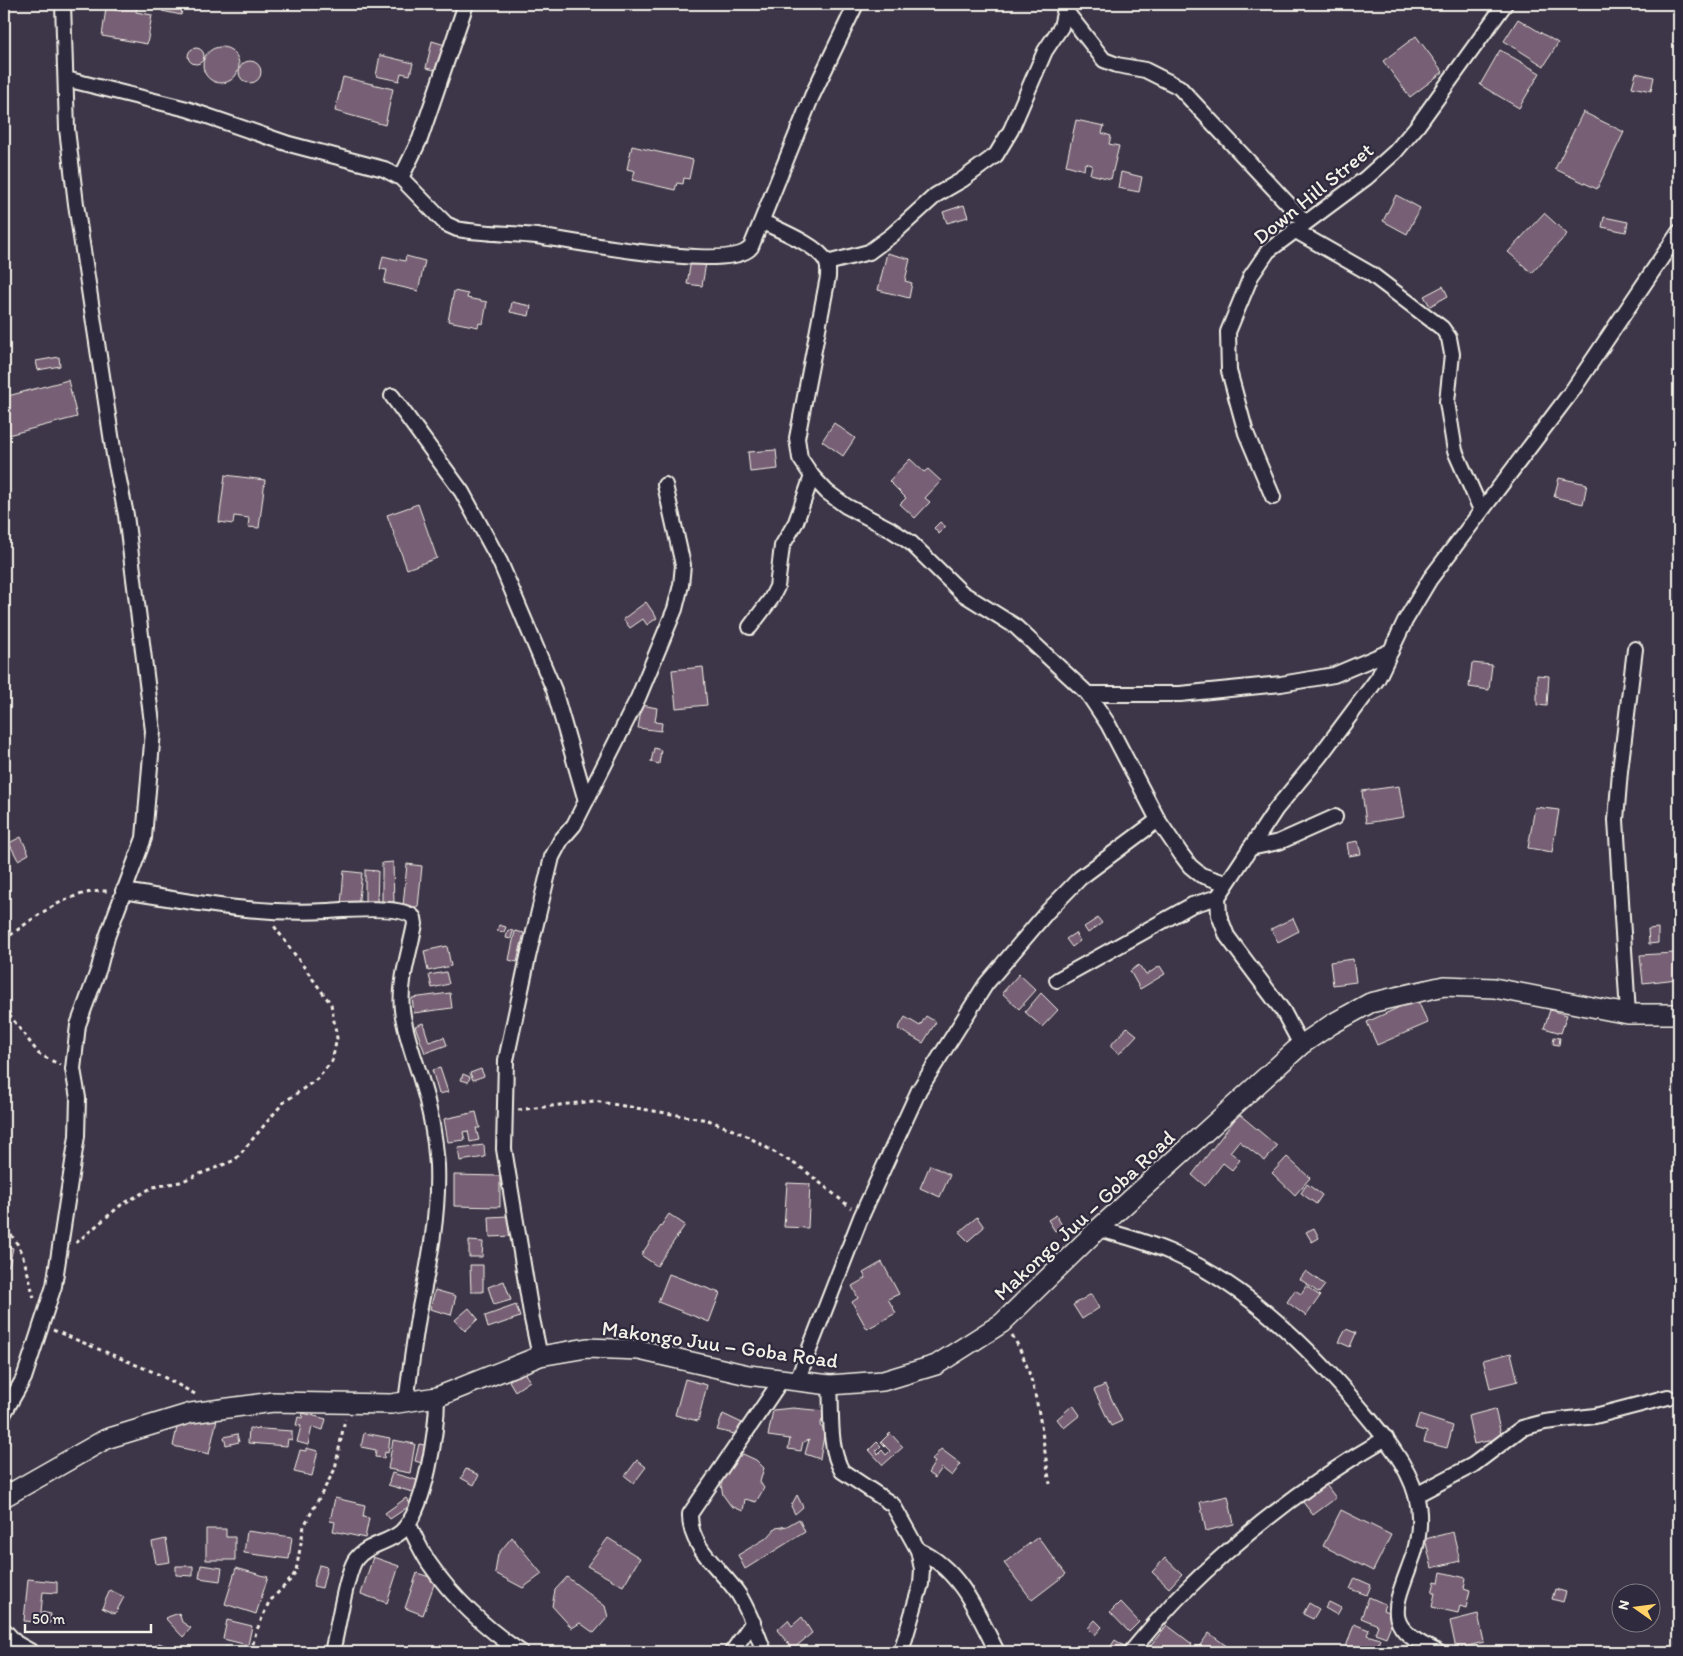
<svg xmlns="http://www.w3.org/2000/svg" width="1683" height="1656" font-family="Itim,sans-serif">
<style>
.building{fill:#776075;stroke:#f4f1e8}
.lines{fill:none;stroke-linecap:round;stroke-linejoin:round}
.street-casing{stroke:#f4f1e8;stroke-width:18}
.secondary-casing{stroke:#f4f1e8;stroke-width:22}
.path{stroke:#f4f1e8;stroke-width:3;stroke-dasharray:4 4;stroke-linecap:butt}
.street{stroke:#2f2a3d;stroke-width:14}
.secondary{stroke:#2f2a3d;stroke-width:19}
.labels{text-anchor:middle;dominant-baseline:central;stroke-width:4.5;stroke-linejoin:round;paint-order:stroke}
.street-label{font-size:21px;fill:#f4f1e8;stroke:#2f2a3d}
</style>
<rect width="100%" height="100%" fill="#3d3548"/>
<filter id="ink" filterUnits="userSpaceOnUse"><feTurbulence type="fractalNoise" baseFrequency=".02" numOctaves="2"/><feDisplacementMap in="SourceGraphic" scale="10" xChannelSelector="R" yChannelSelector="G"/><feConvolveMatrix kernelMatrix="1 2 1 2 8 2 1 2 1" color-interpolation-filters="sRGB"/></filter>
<g filter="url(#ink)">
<g class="building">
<polygon points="121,4 137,4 136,12 152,15 147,44 102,36 106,8 120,11"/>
<polygon points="164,4 183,4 181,15 162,11"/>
<polygon points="1518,19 1558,43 1544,66 1504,41"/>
<polygon points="4,26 8,27 4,49"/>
<polygon points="1416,36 1443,72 1410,97 1383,61"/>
<polygon points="432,41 445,45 439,71 426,68"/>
<circle cx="221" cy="65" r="18"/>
<circle cx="196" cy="56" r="8"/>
<polygon points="1500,50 1540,73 1519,108 1480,85"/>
<polygon points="380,55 413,63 410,75 401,73 399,81 376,76"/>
<circle cx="250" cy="72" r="11"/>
<polygon points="1636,73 1654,77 1651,91 1632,87"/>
<polygon points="343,77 393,89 385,125 335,111"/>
<polygon points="1583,112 1624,132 1597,189 1555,169"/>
<polygon points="1076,120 1104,126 1102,133 1111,136 1109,144 1119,146 1111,179 1090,174 1092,165 1085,163 1084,170 1066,165"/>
<polygon points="632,146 693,160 689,179 684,178 683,184 677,183 675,190 632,180 635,171 627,169"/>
<polygon points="1121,172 1142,177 1139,192 1118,188"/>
<polygon points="1396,195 1420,208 1407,234 1383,221"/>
<polygon points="964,205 968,217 947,223 943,212"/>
<polygon points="1544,213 1567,234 1532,273 1508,252"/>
<polygon points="1604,217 1628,222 1626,232 1602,227"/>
<polygon points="887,253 910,259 905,281 912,283 909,298 878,290"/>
<polygon points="383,256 405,261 406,256 425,261 418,291 384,283 387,270 380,269"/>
<polygon points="691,260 706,263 702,286 687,284"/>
<polygon points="1443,286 1448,296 1430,306 1424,296"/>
<polygon points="454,291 468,294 467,298 487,302 483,324 479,323 478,327 448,321"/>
<polygon points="512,302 531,306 529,316 510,312"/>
<polygon points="59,357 60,366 38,370 36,361"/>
<polygon points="68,380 77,417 8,435 4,417 4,397"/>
<polygon points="834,423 855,438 843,456 822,441"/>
<polygon points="776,450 778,469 750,472 748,452"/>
<polygon points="910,459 924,472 928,469 941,481 925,498 930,502 915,518 900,504 906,498 889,481"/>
<polygon points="225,475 265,480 259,528 248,527 249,518 234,516 233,524 219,522"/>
<polygon points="1559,478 1587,484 1583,504 1554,497"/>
<polygon points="418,504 437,558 407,569 387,515"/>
<polygon points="940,522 946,527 939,534 934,528"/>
<polygon points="646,602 657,618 647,625 643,619 630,628 623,619"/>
<polygon points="1472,663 1492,665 1489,690 1469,687"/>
<polygon points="703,667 707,705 676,708 672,670"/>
<polygon points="1537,675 1549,676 1547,706 1537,705"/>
<polygon points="642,705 657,708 655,722 662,723 661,731 638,728"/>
<polygon points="654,748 661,750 659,764 651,762"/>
<polygon points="1399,786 1404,817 1366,823 1362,791"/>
<polygon points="1535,807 1559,810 1552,852 1528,848"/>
<polygon points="21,837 29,854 18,860 9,843"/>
<polygon points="1358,841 1361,854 1349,856 1347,843"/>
<polygon points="393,862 394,904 382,905 382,863"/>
<polygon points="407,864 422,866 418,907 403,906"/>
<polygon points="365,870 378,871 377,905 365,905"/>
<polygon points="344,871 362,873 358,907 341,905"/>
<polygon points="1098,918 1102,923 1088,933 1084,927"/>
<polygon points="1293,918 1299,931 1278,942 1271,929"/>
<polygon points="499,925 506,927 504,932 497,931"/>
<polygon points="1658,928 1658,943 1649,944 1648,929"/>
<polygon points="508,930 513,931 511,939 506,938"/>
<polygon points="515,931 524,933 517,962 509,960"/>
<polygon points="1075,933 1080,941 1072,947 1066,939"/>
<polygon points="447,946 451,966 428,971 424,951"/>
<polygon points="1674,953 1677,979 1643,983 1640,955"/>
<polygon points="1353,959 1356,982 1333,985 1330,962"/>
<polygon points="1139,965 1146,975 1160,966 1165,974 1140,989 1130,971"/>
<polygon points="446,972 449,984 432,988 429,975"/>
<polygon points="1019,974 1036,990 1019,1009 1002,993"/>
<polygon points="450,993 452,1008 414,1013 412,998"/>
<polygon points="1041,993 1058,1010 1042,1027 1025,1012"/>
<polygon points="1417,999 1428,1023 1377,1045 1367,1022"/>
<polygon points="1550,1010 1567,1015 1561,1033 1544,1028"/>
<polygon points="926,1016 936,1022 923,1043 898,1029 905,1017 920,1026"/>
<polygon points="423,1023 429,1042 444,1037 447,1045 425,1053 415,1026"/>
<polygon points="1127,1027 1137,1035 1119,1054 1110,1046"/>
<polygon points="1554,1037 1560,1038 1559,1045 1553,1044"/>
<polygon points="440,1068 448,1092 439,1094 432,1070"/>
<polygon points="481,1069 484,1076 473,1080 470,1073"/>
<polygon points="463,1074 470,1077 468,1082 461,1080"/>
<polygon points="476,1112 480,1128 476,1128 479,1140 470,1142 468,1131 463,1132 465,1140 448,1142 444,1119"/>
<polygon points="1239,1114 1277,1146 1265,1161 1239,1141 1230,1152 1240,1160 1232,1170 1223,1163 1205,1186 1192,1175"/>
<polygon points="484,1145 485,1157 460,1161 458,1148"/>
<polygon points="1287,1157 1310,1178 1295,1195 1272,1173"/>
<polygon points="930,1165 950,1175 940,1197 920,1188"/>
<polygon points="454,1175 500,1176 500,1207 454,1206"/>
<polygon points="787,1183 810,1184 808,1228 784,1227"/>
<polygon points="1307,1184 1322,1195 1316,1204 1301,1193"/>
<polygon points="669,1214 685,1225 657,1266 641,1255"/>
<polygon points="1056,1215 1063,1227 1055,1231 1048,1220"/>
<polygon points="507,1216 508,1223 512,1222 513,1236 490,1237 489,1217"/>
<polygon points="977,1217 984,1227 968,1241 959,1232"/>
<polygon points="1314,1228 1319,1238 1312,1242 1306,1232"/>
<polygon points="469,1241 483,1242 482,1257 469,1257"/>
<polygon points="4,1245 13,1248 9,1266 4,1265"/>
<polygon points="882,1262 899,1294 888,1299 896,1313 867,1329 852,1302 858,1298 852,1286 866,1278 863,1273"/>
<polygon points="470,1265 483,1265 483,1292 471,1292"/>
<polygon points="1306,1271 1325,1285 1319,1293 1300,1279"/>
<polygon points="669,1274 720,1293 709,1322 658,1302"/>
<polygon points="504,1281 511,1300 494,1305 488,1287"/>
<polygon points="1306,1286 1320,1296 1306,1316 1287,1302 1295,1290 1301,1294"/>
<polygon points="435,1290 456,1296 451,1315 430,1309"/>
<polygon points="1091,1294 1099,1308 1082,1319 1073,1305"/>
<polygon points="516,1305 520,1317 488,1328 485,1316"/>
<polygon points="469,1308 478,1319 465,1331 455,1320"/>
<polygon points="1346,1329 1356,1333 1350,1347 1339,1342"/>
<polygon points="1511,1353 1518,1381 1490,1388 1483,1360"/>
<polygon points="523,1371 530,1381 515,1391 509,1381"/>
<polygon points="685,1379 707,1385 698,1421 675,1415"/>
<polygon points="1105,1385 1122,1421 1111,1426 1094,1390"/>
<polygon points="1073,1405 1080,1415 1064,1428 1057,1419"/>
<polygon points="793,1408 825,1411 820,1426 825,1430 820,1459 805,1454 809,1440 803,1442 801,1451 788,1449 790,1439 768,1436 773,1410"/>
<polygon points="1495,1409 1502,1438 1474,1444 1468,1416"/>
<polygon points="303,1413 326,1419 323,1430 312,1427 308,1445 297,1442 301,1426 296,1425 298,1417 302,1418"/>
<polygon points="199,1414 217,1419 209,1454 173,1446 179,1418 197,1422"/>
<polygon points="723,1414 742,1423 739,1435 717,1430"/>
<polygon points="1419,1415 1453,1426 1447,1448 1424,1442 1427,1432 1415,1428"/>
<polygon points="249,1428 292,1431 292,1440 288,1439 287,1446 248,1443"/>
<polygon points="364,1433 390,1438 388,1453 385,1452 384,1458 375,1457 376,1450 361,1447"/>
<polygon points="890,1433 903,1447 883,1465 869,1450 877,1442 881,1446 876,1451 878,1454 882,1450 886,1455 890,1451 881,1442"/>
<polygon points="237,1434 239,1442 226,1445 224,1437"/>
<polygon points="393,1440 415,1444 410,1473 388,1469"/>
<polygon points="419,1444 430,1446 425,1464 415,1461"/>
<polygon points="306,1448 318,1451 312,1476 294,1472 300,1450 306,1451"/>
<polygon points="941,1449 961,1464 952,1476 942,1468 935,1478 928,1473 935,1462 932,1460"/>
<polygon points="743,1454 756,1460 764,1468 760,1482 764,1488 756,1502 745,1499 743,1511 731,1506 723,1495 720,1481 729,1465"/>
<polygon points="637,1460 646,1467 634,1483 625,1476"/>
<polygon points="466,1469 479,1475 474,1485 461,1478"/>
<polygon points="392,1473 420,1481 416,1493 388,1485"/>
<polygon points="1318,1474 1336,1498 1313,1515 1295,1492"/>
<polygon points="797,1495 803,1507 795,1514 791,1506"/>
<polygon points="1228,1496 1234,1524 1206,1531 1200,1502"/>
<polygon points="335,1498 365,1505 363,1517 369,1518 365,1538 333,1531 335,1522 330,1521"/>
<polygon points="406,1498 411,1505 390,1519 385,1513"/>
<polygon points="1341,1510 1391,1535 1373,1571 1323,1546"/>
<polygon points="799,1519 805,1532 745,1569 738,1555 768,1537 776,1528 787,1526"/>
<polygon points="206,1529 226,1529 226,1537 235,1537 235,1560 206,1560"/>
<polygon points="247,1531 292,1537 289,1559 244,1553"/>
<polygon points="1453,1532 1460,1561 1432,1568 1425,1539"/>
<polygon points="512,1537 542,1574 523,1588 495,1573 498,1554"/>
<polygon points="1038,1537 1066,1574 1032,1600 1004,1563"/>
<polygon points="608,1538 640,1558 623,1586 587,1566"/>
<polygon points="166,1539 170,1562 156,1564 152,1542"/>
<polygon points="373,1557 399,1566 387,1603 361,1594"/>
<polygon points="1165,1558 1182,1574 1169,1588 1152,1572"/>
<polygon points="201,1565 222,1568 220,1581 199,1578"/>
<polygon points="319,1565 327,1567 322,1588 313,1586"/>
<polygon points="176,1566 193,1566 193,1576 176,1575"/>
<polygon points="236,1568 268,1577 256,1614 225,1604"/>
<polygon points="1441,1572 1466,1578 1464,1588 1470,1590 1466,1608 1460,1606 1458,1613 1432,1607 1435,1593 1432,1593 1435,1581 1439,1582"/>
<polygon points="417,1573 436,1579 423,1615 405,1608"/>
<polygon points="567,1577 605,1606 608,1617 594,1633 580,1623 572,1628 552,1606 555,1590"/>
<polygon points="1355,1578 1371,1585 1367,1595 1350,1589"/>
<polygon points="28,1579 57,1582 57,1593 43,1592 41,1612 51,1614 50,1623 24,1621"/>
<polygon points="1555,1589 1566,1592 1563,1602 1552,1599"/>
<polygon points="110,1590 124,1597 115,1614 102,1608"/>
<polygon points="1369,1597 1385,1604 1383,1610 1395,1615 1386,1637 1375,1633 1378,1625 1361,1618"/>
<polygon points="1120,1602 1139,1622 1129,1632 1110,1612"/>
<polygon points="1329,1602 1341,1608 1337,1615 1325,1608"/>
<polygon points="1309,1603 1319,1609 1313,1619 1303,1614"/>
<polygon points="179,1613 182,1622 191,1628 183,1637 165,1618"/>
<polygon points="1478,1614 1484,1642 1456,1649 1450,1621"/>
<polygon points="802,1617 812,1633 793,1649 777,1630 788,1620 792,1626"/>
<polygon points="227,1620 252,1626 248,1645 223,1639"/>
<polygon points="1095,1620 1102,1627 1095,1635 1088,1628"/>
<polygon points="1354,1624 1369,1630 1367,1635 1380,1639 1376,1650 1380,1652 1358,1652 1346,1647"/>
<polygon points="1167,1625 1192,1644 1186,1652 1145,1652"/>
<polygon points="1209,1633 1232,1650 1231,1652 1195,1652"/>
<polygon points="1115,1640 1124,1646 1120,1652 1107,1652"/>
<polygon points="159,1643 176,1650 176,1652 149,1652"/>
<polygon points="225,1647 242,1649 242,1652 224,1652"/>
</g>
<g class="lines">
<g class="street-casing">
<g id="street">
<polyline points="1065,10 1104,60 1117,65 1145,70 1179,87 1305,222"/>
<path d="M 66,79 L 187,109 L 289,144 L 384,169 L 401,178 L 446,224 L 457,229 C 483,234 510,233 537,236 C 571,241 732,273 751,247 L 812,96 L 856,4"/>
<polyline points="401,178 420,139 466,4"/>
<path d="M 763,222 C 779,230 817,245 826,261 C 829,266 828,272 828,277 L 797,438 L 800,458 L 812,476 L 827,492 L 846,506 L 890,529 L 911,543 L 962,593 L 1015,626 L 1088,694 L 1108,724 L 1158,820 L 1181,854 L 1190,866 L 1201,875 L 1225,883"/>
<polyline points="1294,230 1371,274 1442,328 1449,338 1452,354 1447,402 1455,451 1481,510"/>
<polyline points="827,263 869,252 892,235 936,195 962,180 996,155 1011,130 1045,51 1061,27 1066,4"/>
<polyline points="392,396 462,492 500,562 554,690 586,801"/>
<polyline points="1273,497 1246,433 1229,371 1228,332 1251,276 1268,251 1366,178 1395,152 1418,125 1505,4"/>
<polyline points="750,627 771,599 777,587 782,546 796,522 812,476"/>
<polyline points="1088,694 1180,694 1281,684 1334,675 1391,651"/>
<polyline points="1250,848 1279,842 1335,817"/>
<path d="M 123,891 C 193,902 256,915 328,911 C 344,910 404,905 414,918 L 415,924 C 410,951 399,981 402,1010 C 405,1033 413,1054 420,1076 C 429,1104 435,1135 437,1165 C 439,1215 429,1263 419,1312 C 414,1342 410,1372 406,1402"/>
<polyline points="1057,980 1192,905 1218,897"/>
<polyline points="1628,1014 1616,820 1620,771 1635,649"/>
<polyline points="1301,1045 1283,1011 1227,936 1219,915 1218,897 1276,809 1319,757 1378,678 1405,621 1430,579 1572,391 1679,232"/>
<path d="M 1098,1229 C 1122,1235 1147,1242 1170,1252 C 1246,1285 1309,1347 1362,1410 C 1383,1435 1407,1463 1416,1495 C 1422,1517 1419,1542 1411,1562 C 1393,1611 1383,1627 1438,1652"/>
<polyline points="540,1356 532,1319 504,1149 506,1060 528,957 552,857 561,840 574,825 638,698 675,609 681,585 683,565 665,485"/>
<polyline points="797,1381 861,1217 919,1090 960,1025 986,984 1047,912 1080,878 1158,820"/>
<path d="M 830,1385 C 832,1412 828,1447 842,1471 L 893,1505 L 918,1550 L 922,1569 L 921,1584 L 901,1652"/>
<polyline points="4,1413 24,1378 54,1286 77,1136 78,1098 73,1069 78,1025 99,968 107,937 144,838 153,731 126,515 114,455 76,204 67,129 63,4"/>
<polyline points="1416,1495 1473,1465 1522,1428 1545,1422 1595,1416 1668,1397"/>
<path d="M 409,1525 C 415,1537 421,1551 429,1563 C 452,1597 486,1629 521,1652"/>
<path d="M 918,1550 C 960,1569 977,1612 997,1652"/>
<polyline points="4,1630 16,1643 32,1652"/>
<path d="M 332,1652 C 337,1633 346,1572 356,1559 C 366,1545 388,1543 401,1532 C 426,1510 437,1429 437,1397"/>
<polyline points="732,1652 753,1622"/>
<path d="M 764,1652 C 757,1633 750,1613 739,1595 C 722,1569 689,1549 690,1514 L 782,1379"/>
<path d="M 1131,1652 C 1147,1633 1163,1613 1181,1595 C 1242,1534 1311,1481 1386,1438"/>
</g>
</g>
<g class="secondary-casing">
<polyline id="secondary" points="4,1497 106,1439 191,1413 273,1402 391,1404 437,1397 540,1356 587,1348 639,1350 748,1375 830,1385 883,1381 936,1365 1002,1323 1098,1229 1301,1045 1332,1024 1370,1003 1444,986 1494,988 1628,1014 1679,1014"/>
</g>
<g class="path">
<path d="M 4,940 C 35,917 69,889 110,891"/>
<polyline points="4,1008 39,1054 60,1065"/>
<polyline points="518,1110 594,1101 708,1120 745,1135 803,1169 851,1208"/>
<path d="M 4,1231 C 22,1236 29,1280 34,1298"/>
<polyline points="76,1243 121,1205 153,1187 180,1182 235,1160 283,1103 317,1079 332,1061 337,1038 331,1004 274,926"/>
<polyline points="53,1330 158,1374 195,1394"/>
<path d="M 1012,1335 C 1039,1379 1041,1434 1050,1484"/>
<polyline points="251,1652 256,1632 269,1602 292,1578 296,1571 304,1526 335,1469 345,1419"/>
</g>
<use href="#street" class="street"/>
<use href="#secondary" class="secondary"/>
</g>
</g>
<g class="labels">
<g class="street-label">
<text transform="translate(1313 193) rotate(-39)">Down Hill Street</text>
<text transform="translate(1084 1215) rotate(-43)">Makongo Juu – Goba Road</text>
<text transform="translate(720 1344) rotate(8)">Makongo Juu – Goba Road</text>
</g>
</g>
<rect width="1683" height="1656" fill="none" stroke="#2f2a3d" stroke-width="20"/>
<rect x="10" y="10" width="1663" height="1636" fill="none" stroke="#f4f1e8" stroke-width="2" filter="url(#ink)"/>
<g transform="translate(1636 1608) rotate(284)"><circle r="24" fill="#2f2a3d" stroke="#7e7a81"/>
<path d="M0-4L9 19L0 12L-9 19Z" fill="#ffd166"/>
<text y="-8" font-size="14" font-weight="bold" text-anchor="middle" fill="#f4f1e8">N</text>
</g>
<path d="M25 1624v8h126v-8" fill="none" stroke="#f4f1e8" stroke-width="2.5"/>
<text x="32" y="1624" font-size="15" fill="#f4f1e8" stroke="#2f2a3d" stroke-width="4" paint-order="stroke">50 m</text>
</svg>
